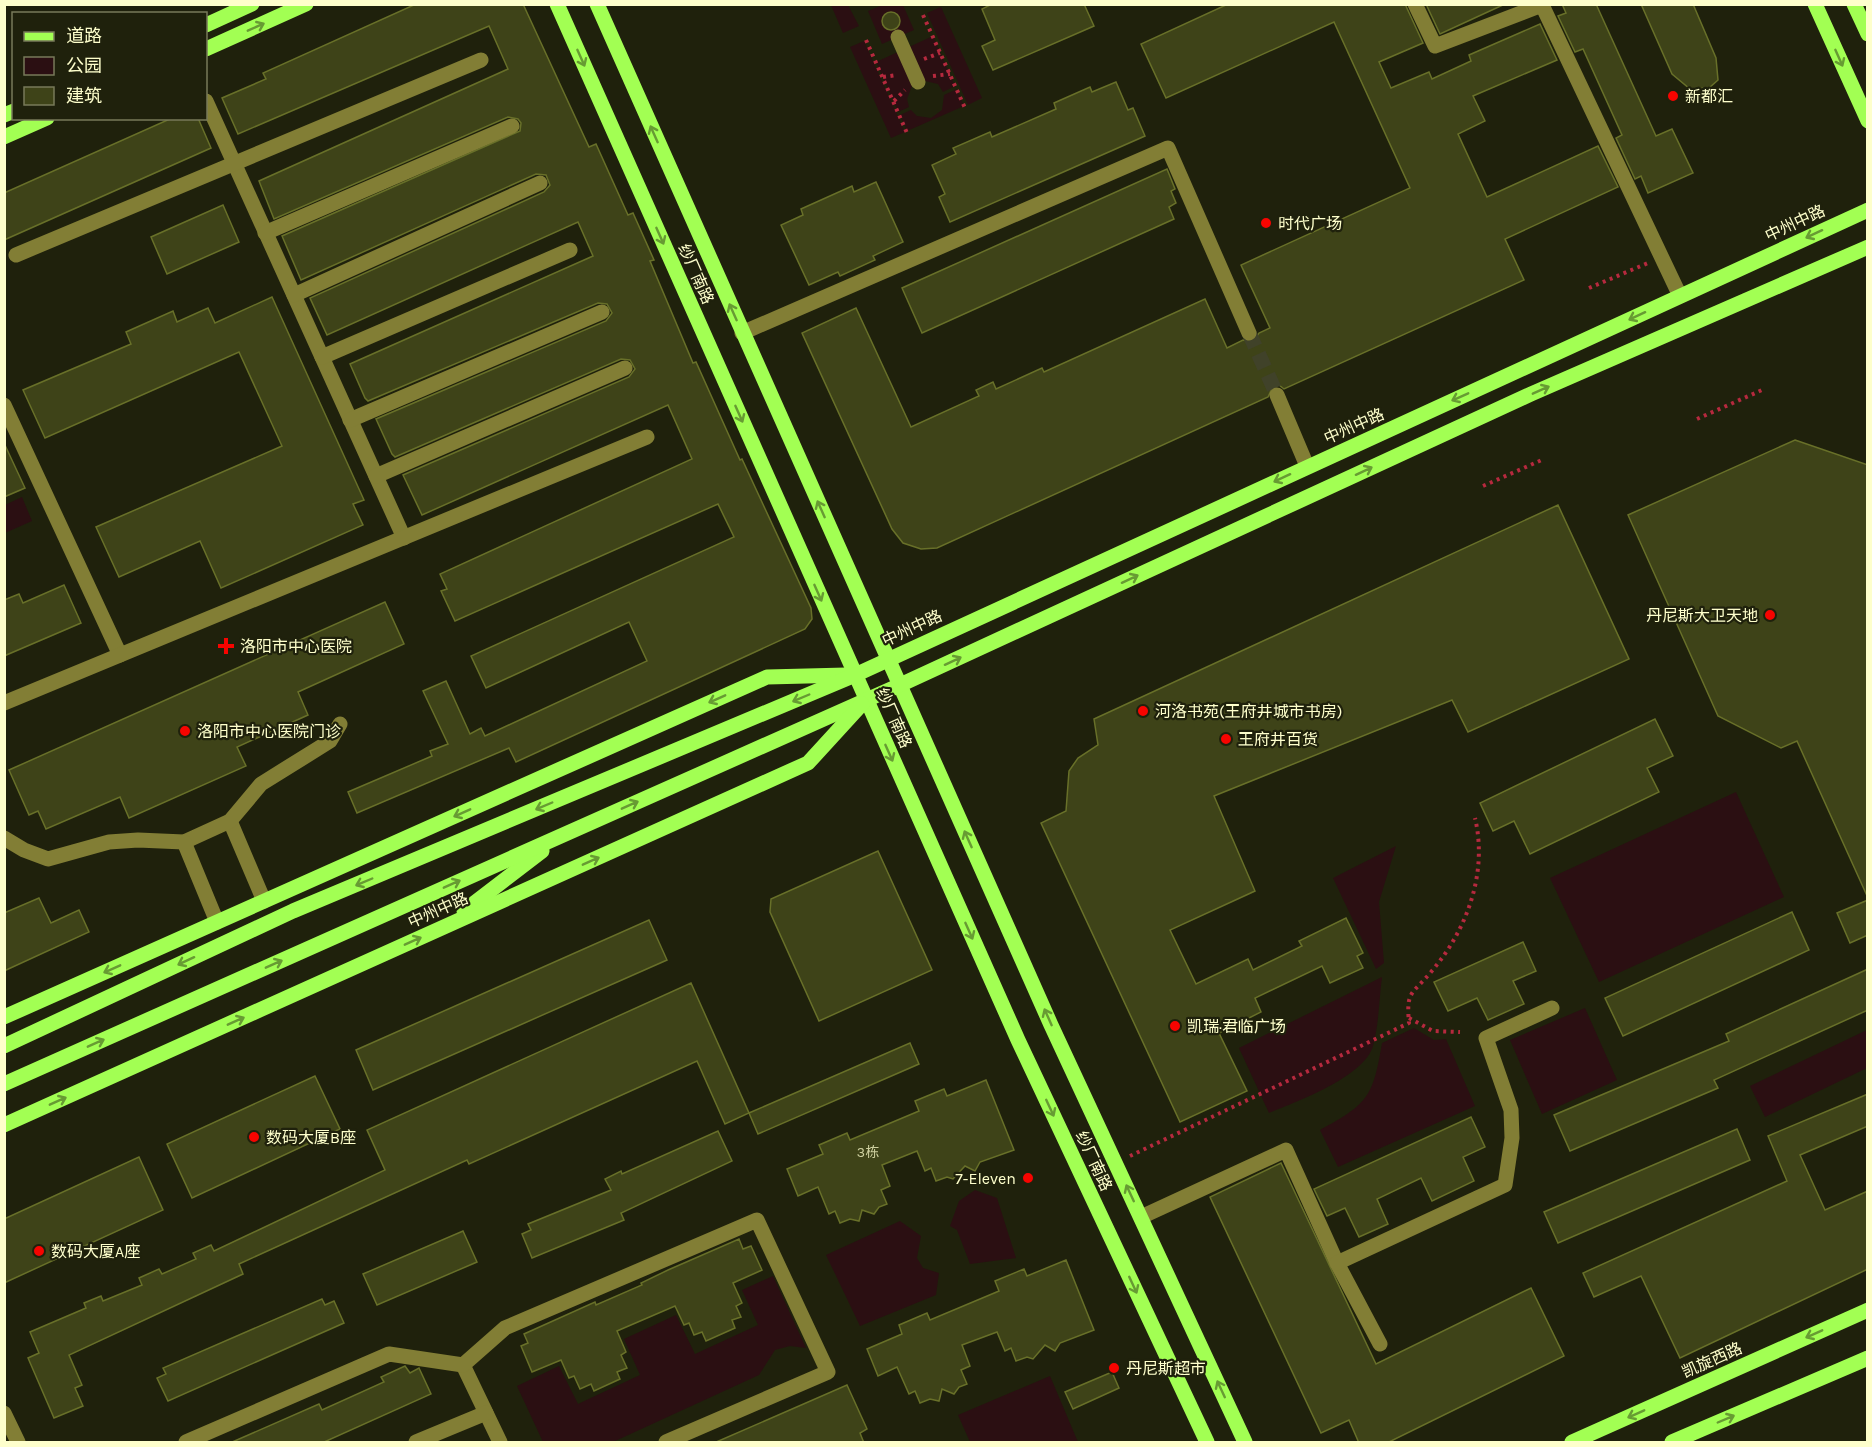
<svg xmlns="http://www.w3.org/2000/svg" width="1872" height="1447" font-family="Karla,'Noto Sans SC',sans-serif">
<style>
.green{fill:#2b0f12}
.building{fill:#3e4318;stroke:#687029;stroke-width:1.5}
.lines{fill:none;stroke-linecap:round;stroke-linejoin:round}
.minor-tunnel{stroke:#404229;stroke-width:15;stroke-dasharray:15 8;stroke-linecap:butt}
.path{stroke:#b6293e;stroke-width:4;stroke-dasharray:3 4.5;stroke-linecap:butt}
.minor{stroke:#827e35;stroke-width:15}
.major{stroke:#a2ff53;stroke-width:15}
.oneway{stroke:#679b33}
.poi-dot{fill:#f70400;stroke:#1f210c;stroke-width:2}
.labels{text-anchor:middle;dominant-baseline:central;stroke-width:4.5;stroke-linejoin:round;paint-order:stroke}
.number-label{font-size:14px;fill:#ced09f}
.poi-label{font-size:16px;fill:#feffcc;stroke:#1f210c;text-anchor:start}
.street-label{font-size:16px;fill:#feffcc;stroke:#1f210c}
</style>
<rect width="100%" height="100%" fill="#1f210c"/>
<g class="green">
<polygon points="831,5 848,5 859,26 843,33"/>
<polygon points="883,5 903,5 914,30 882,44 868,11"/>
<polygon points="941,7 982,98 968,105 927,13"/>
<polygon points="933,36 955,86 943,92 938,84 925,81 912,86 907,99 909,107 898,112 876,62"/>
<polygon points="864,41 905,132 891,138 850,47"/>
<polygon points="957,89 964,106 907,131 900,115 911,110 917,116 931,118 942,110 944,95"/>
<polygon points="22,497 32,521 5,533 5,505"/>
<polygon points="1736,792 1784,897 1599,982 1550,878"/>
<polygon points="1396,846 1379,902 1384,963 1376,969 1333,878"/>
<path d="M 1382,977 C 1379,999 1379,1024 1373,1046 C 1364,1077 1296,1102 1269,1113 L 1239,1048 Z"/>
<polygon points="1585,1008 1617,1080 1542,1114 1510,1040"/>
<path d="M 1414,1028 L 1434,1040 L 1446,1039 L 1475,1106 L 1338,1167 L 1320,1130 C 1368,1104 1373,1097 1382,1043 Z"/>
<polygon points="1867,1030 1867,1068 1765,1117 1750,1086"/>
<polygon points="975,1190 997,1198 1016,1258 970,1264 957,1230 950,1226 959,1201"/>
<polygon points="900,1221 921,1236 917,1258 923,1268 939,1273 936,1295 860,1326 826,1255"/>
<polygon points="773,1276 806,1348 790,1346 775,1350 759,1375 613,1442 543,1442 517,1386 559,1366 578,1404 640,1375 624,1339 676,1315 695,1354 758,1325 742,1290"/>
<polygon points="1050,1376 1078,1442 970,1442 958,1415"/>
</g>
<g class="building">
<polygon points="416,4 523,4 589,147 596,144 628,215 633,213 654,260 650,261 693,363 696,362 740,460 742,459 811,608 812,619 805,629 516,762 509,748 357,813 348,792 432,756 430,751 448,744 423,691 446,681 470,734 481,728 485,736 647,661 629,622 486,688 471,656 734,537 718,504 455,621 441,591 447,589 440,574 692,459 668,405 422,515 403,475 629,377 635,369 630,360 621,359 395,457 392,454 376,419 606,321 612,313 607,304 598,303 368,401 365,398 350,364 593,256 578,222 327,335 310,298 544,192 550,185 546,175 536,174 301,280 282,236 520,131 521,123 518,119 508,117 274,219 259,181 508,69 489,26 238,134 222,98 266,79 263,73"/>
<polygon points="992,4 1084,4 1094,26 993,70 982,46 995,40 982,9"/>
<polygon points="1228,4 1405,4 1423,43 1379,62 1391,88 1429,72 1432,79 1471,61 1469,55 1540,24 1557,60 1473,96 1485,121 1458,134 1487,197 1598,146 1618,187 1505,239 1524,280 1284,389 1279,385 1273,386 1268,397 937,548 921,549 903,543 892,529 802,333 856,308 911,427 979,396 976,390 993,382 996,389 1042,368 1044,372 1205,299 1227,348 1243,340 1253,342 1259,333 1270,328 1241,265 1410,188 1334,22 1166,98 1141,44"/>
<polygon points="1426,4 1505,4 1440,34"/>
<polygon points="1562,4 1596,4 1656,136 1672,129 1693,173 1648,193 1641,176 1635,179 1616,138 1622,135 1583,49 1575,52 1558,16 1566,13"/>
<polygon points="1641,4 1693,4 1716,58 1718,80 1709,88 1690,89 1672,74"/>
<circle cx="891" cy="21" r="9"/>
<polygon points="1116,82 1128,110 1133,108 1145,136 950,222 939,197 945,194 932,165 956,154 953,148 990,132 992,137 1056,109 1054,103 1090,87 1092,92"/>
<polygon points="172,118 198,118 211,148 4,240 4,193"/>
<polygon points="1167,169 1175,189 1171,191 1176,203 1169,207 1174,219 922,333 902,288"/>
<polygon points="876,182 903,242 873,256 875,260 840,276 838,272 809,285 781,225 803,215 801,209 852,186 854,192"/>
<polygon points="223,205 239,242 167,274 151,237"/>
<polygon points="272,297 364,500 353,504 363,525 221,588 200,541 119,577 96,527 282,446 239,352 45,438 23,390 131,344 126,332 173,311 177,322 208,308 215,323"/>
<polygon points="1795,440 1868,465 1868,898 1797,741 1781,748 1718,716 1628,515"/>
<polygon points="4,443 25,488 4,497"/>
<polygon points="1558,505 1629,659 1468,732 1452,700 1214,796 1255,891 1170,930 1196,984 1248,959 1253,970 1302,946 1299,941 1346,918 1363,953 1357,956 1363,968 1330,983 1322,966 1255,998 1261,1012 1219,1033 1247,1091 1180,1122 1041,823 1066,811 1069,771 1078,758 1098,745 1094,719"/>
<polygon points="64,585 81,623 4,656 4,600 19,594 23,603"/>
<polygon points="385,602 404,644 298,692 308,715 237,747 246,766 129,818 120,797 46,829 38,811 29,815 9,770"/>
<polygon points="1655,719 1673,756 1647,768 1659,792 1530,854 1514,821 1493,831 1480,803"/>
<polygon points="878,851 932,970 819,1021 770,912 771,899"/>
<polygon points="39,898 51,923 79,910 89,932 4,971 4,913"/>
<polygon points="1868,900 1868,935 1850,943 1837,913"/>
<polygon points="1792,912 1809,950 1623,1036 1605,998"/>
<polygon points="649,920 667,960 373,1090 356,1050"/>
<polygon points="1523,942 1536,971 1513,981 1524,1004 1488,1020 1477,998 1448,1011 1434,982"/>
<polygon points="1868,969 1868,1010 1714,1080 1718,1088 1570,1151 1554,1115 1729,1041 1726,1034"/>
<polygon points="691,983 749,1113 725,1124 697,1061 469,1164 467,1160 239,1264 243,1274 69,1355 82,1385 75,1388 83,1406 54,1418 28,1358 39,1353 30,1332 86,1308 84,1303 101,1296 103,1301 142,1285 139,1278 159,1269 162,1274 196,1259 193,1253 211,1245 214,1251 385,1170 367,1130"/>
<polygon points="910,1043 919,1064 758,1134 749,1113"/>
<polygon points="315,1076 340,1129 192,1198 167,1144"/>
<polygon points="986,1080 1014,1150 980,1162 975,1171 965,1166 953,1179 947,1177 936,1181 931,1168 925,1171 917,1151 882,1165 890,1186 881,1190 887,1204 879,1207 874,1214 862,1210 859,1221 850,1219 840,1223 835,1211 829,1214 818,1187 798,1196 787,1169 823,1154 819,1145 847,1133 850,1140 919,1111 915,1101 944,1089 947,1096"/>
<polygon points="1868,1094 1868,1126 1800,1155 1825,1210 1868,1191 1868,1269 1680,1358 1641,1276 1594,1297 1583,1273 1787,1181 1768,1136"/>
<polygon points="1471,1117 1485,1147 1463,1157 1474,1181 1432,1201 1421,1178 1377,1199 1388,1224 1359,1237 1345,1208 1327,1216 1314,1189"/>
<polygon points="1737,1129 1750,1160 1558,1243 1544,1212"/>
<polygon points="718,1131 732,1161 621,1213 624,1220 532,1258 522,1234 531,1230 528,1224 611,1190 605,1179 621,1171 622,1174"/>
<polygon points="139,1157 163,1210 4,1283 4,1219"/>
<polygon points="1281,1163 1376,1364 1531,1288 1564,1356 1387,1443 1359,1443 1349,1420 1321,1433 1210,1197"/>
<polygon points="463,1231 477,1262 377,1305 363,1274"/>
<polygon points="739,1239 743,1249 751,1246 762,1270 733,1283 742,1303 736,1306 741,1317 732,1320 735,1328 706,1341 702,1332 694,1335 689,1323 684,1325 675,1306 617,1331 626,1352 621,1355 627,1368 617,1372 620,1379 594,1391 591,1384 580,1389 574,1376 569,1378 561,1360 532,1372 521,1346 528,1343 524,1334 595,1302 596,1305 642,1285 641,1283 668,1270"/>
<polygon points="1066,1260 1094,1330 1060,1343 1055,1351 1045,1345 1033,1359 1027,1357 1016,1361 1011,1348 1005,1351 997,1332 962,1345 970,1366 961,1370 967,1384 959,1387 954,1394 942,1389 939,1401 930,1399 920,1403 915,1391 909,1394 897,1367 878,1376 867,1349 902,1334 899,1325 927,1313 930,1320 999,1291 995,1281 1024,1269 1027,1276"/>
<polygon points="322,1299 325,1305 334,1301 344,1323 168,1401 157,1378 166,1374 163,1368"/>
<polygon points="405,1366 410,1373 419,1368 431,1394 322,1443 230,1443 319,1404 322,1410 384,1382 381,1377"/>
<polygon points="1112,1372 1119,1388 1073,1409 1065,1392"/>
<polygon points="847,1385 867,1429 860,1433 864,1443 714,1443"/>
</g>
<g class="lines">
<polyline class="minor-tunnel" points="1249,333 1277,395"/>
<g class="path">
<polyline points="923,15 965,108"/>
<polyline points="866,40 907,133"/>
<polyline points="924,59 940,53"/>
<polyline points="933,76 950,74"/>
<polyline points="883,77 897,75"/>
<polyline points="894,101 905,90"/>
<polyline points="1589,288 1648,263"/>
<polyline points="1697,419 1762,390"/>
<polyline points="1483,486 1544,459"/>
<polyline points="1409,1018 1433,1031 1460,1032"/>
<path d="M 1130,1156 L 1409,1023 C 1406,990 1412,995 1431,972 C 1467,930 1488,873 1475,818"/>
</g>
<g class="minor">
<polyline points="1415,4 1435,46 1542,5 1680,296"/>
<polyline points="898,37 918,82"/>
<polyline points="206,101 404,538"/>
<polyline points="265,233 512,126"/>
<polyline points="16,255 481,60"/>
<polyline points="294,295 540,183"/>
<polyline points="742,333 1168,148 1249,333"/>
<polyline points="322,357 570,250"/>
<polyline points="1277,395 1307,466"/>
<polyline points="4,405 120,655"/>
<polyline points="350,420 602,312"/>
<polyline points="376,476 625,368"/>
<polyline points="4,703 647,437"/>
<polyline points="230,821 264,901"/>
<polyline points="4,838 24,850 48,859 109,842 138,840 184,842 230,821 261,784 330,741 340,724"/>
<polyline points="184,842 217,922"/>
<polyline points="1141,1217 1286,1150 1337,1263 1380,1344"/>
<polyline points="1337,1263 1505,1185 1512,1138 1511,1110 1486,1038 1552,1008"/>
<polyline points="463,1365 500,1442"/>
<polyline points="4,1413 18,1442"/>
<polyline points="186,1442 389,1354 463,1365 505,1328 757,1220 828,1372 666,1442"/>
<polyline points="416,1442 486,1413"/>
</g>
<g class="major">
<polyline points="557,4 1018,1040 1207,1442"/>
<polyline points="597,4 1051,1025 1245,1442"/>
<polyline points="1815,4 1868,121"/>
<polyline points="1854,4 1868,34"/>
<polyline points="206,25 252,4"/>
<polyline points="206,49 306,4"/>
<polyline points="4,115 14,111"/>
<polyline points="4,137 47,118"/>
<polyline points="464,911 542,851"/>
<polyline points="4,1017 767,677 846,675"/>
<polyline points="4,1046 293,911 855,675 1868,210"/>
<polyline points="4,1084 900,685 1531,394 1868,247"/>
<polyline points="4,1125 808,763 862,704"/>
<polyline points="1572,1442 1868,1310"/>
<polyline points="1672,1442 1868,1358"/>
</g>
</g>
<defs><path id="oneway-shaft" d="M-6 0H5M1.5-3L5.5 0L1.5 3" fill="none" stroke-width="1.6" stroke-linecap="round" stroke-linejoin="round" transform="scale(1.5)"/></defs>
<g class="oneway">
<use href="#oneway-shaft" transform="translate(256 27) rotate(-24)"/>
<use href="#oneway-shaft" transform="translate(581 58) rotate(66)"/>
<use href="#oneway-shaft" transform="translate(1839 58) rotate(66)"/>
<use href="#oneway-shaft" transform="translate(654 134) rotate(-114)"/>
<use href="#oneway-shaft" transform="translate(1814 234) rotate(155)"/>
<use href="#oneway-shaft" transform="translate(660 236) rotate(66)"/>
<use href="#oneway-shaft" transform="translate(733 312) rotate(-114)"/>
<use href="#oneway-shaft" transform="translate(1637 316) rotate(155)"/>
<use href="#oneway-shaft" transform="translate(1541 390) rotate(-24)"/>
<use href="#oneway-shaft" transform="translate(1460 397) rotate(156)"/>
<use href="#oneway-shaft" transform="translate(739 414) rotate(66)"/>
<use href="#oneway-shaft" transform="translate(1364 471) rotate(-25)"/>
<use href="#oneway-shaft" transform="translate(1282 478) rotate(155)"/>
<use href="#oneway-shaft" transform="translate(821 509) rotate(-114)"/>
<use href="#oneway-shaft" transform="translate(1130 579) rotate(-25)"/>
<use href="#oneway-shaft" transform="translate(818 593) rotate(66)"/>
<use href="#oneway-shaft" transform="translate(953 661) rotate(-25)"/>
<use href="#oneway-shaft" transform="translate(801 698) rotate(157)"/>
<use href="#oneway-shaft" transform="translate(717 699) rotate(156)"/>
<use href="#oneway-shaft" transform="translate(889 753) rotate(66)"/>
<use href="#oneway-shaft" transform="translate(630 805) rotate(-24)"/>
<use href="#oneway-shaft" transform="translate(544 806) rotate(157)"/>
<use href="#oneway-shaft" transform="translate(462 813) rotate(156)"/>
<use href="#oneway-shaft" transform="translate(968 839) rotate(-114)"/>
<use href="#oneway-shaft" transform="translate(591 861) rotate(-24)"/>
<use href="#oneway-shaft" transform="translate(364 882) rotate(157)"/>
<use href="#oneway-shaft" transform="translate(452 884) rotate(-24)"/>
<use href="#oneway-shaft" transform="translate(969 931) rotate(66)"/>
<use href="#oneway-shaft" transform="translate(413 941) rotate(-24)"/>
<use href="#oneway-shaft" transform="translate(186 961) rotate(155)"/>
<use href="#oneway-shaft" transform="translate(274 964) rotate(-24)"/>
<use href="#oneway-shaft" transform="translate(112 969) rotate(156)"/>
<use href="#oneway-shaft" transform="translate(1048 1017) rotate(-114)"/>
<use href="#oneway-shaft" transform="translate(236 1021) rotate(-24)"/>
<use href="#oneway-shaft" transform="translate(96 1043) rotate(-24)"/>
<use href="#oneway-shaft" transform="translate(58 1101) rotate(-24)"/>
<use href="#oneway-shaft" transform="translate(1050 1108) rotate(65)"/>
<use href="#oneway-shaft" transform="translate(1130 1193) rotate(-115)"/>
<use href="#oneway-shaft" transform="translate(1133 1285) rotate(65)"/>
<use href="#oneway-shaft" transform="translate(1814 1334) rotate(156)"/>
<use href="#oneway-shaft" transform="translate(1221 1389) rotate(-115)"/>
<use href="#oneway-shaft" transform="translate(1636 1414) rotate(156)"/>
<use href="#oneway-shaft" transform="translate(1726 1419) rotate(-23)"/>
</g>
<g class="poi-dot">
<circle cx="1673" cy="96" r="6"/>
<circle cx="1266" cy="223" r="6"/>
<circle cx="1770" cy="615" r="6"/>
<path d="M223 637h6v6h6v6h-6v6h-6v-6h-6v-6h6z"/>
<circle cx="1143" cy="711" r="6"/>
<circle cx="185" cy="731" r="6"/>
<circle cx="1226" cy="739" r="6"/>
<circle cx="1175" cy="1026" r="6"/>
<circle cx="254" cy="1137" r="6"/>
<circle cx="1028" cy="1178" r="6"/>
<circle cx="39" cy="1251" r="6"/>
<circle cx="1114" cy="1368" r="6"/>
</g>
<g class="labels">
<g class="number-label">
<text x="868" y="1152">3栋</text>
</g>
<g class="poi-label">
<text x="1685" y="96">新都汇</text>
<text x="1278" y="223">时代广场</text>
<text x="1758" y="615" text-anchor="end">丹尼斯大卫天地</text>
<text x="240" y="646">洛阳市中心医院</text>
<text x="1155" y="711">河洛书苑(王府井城市书房)</text>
<text x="197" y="731">洛阳市中心医院门诊</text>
<text x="1238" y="739">王府井百货</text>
<text x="1187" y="1026">凯瑞·君临广场</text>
<text x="266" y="1137">数码大厦B座</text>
<text x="1016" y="1178" text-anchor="end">7-Eleven</text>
<text x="51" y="1251">数码大厦A座</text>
<text x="1126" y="1368">丹尼斯超市</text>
</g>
<g class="street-label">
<text transform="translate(1795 223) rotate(-25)">中州中路</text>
<text transform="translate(696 274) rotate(66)">纱厂南路</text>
<text transform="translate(1354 426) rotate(-24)">中州中路</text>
<text transform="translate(912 628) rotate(-25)">中州中路</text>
<text transform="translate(894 718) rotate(66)">纱厂南路</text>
<text transform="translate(438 910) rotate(-24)">中州中路</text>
<text transform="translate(1094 1161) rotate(65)">纱厂南路</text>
<text transform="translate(1712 1360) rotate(-24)">凯旋西路</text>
</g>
</g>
<rect width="1872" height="1447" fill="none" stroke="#feffcc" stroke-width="12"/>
<rect x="12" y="12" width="195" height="108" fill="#1f210c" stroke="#787a59" stroke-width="1.5"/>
<rect x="24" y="32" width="30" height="9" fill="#a2ff53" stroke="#787a59" stroke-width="1.5"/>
<text x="66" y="42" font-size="18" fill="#feffcc">道路</text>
<rect x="24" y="57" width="30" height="18" fill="#2b0f12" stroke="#787a59" stroke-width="1.5"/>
<text x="66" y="72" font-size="18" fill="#feffcc">公园</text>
<rect x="24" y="87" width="30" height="18" fill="#3e4318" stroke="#787a59" stroke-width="1.5"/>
<text x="66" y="102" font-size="18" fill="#feffcc">建筑</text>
</svg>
